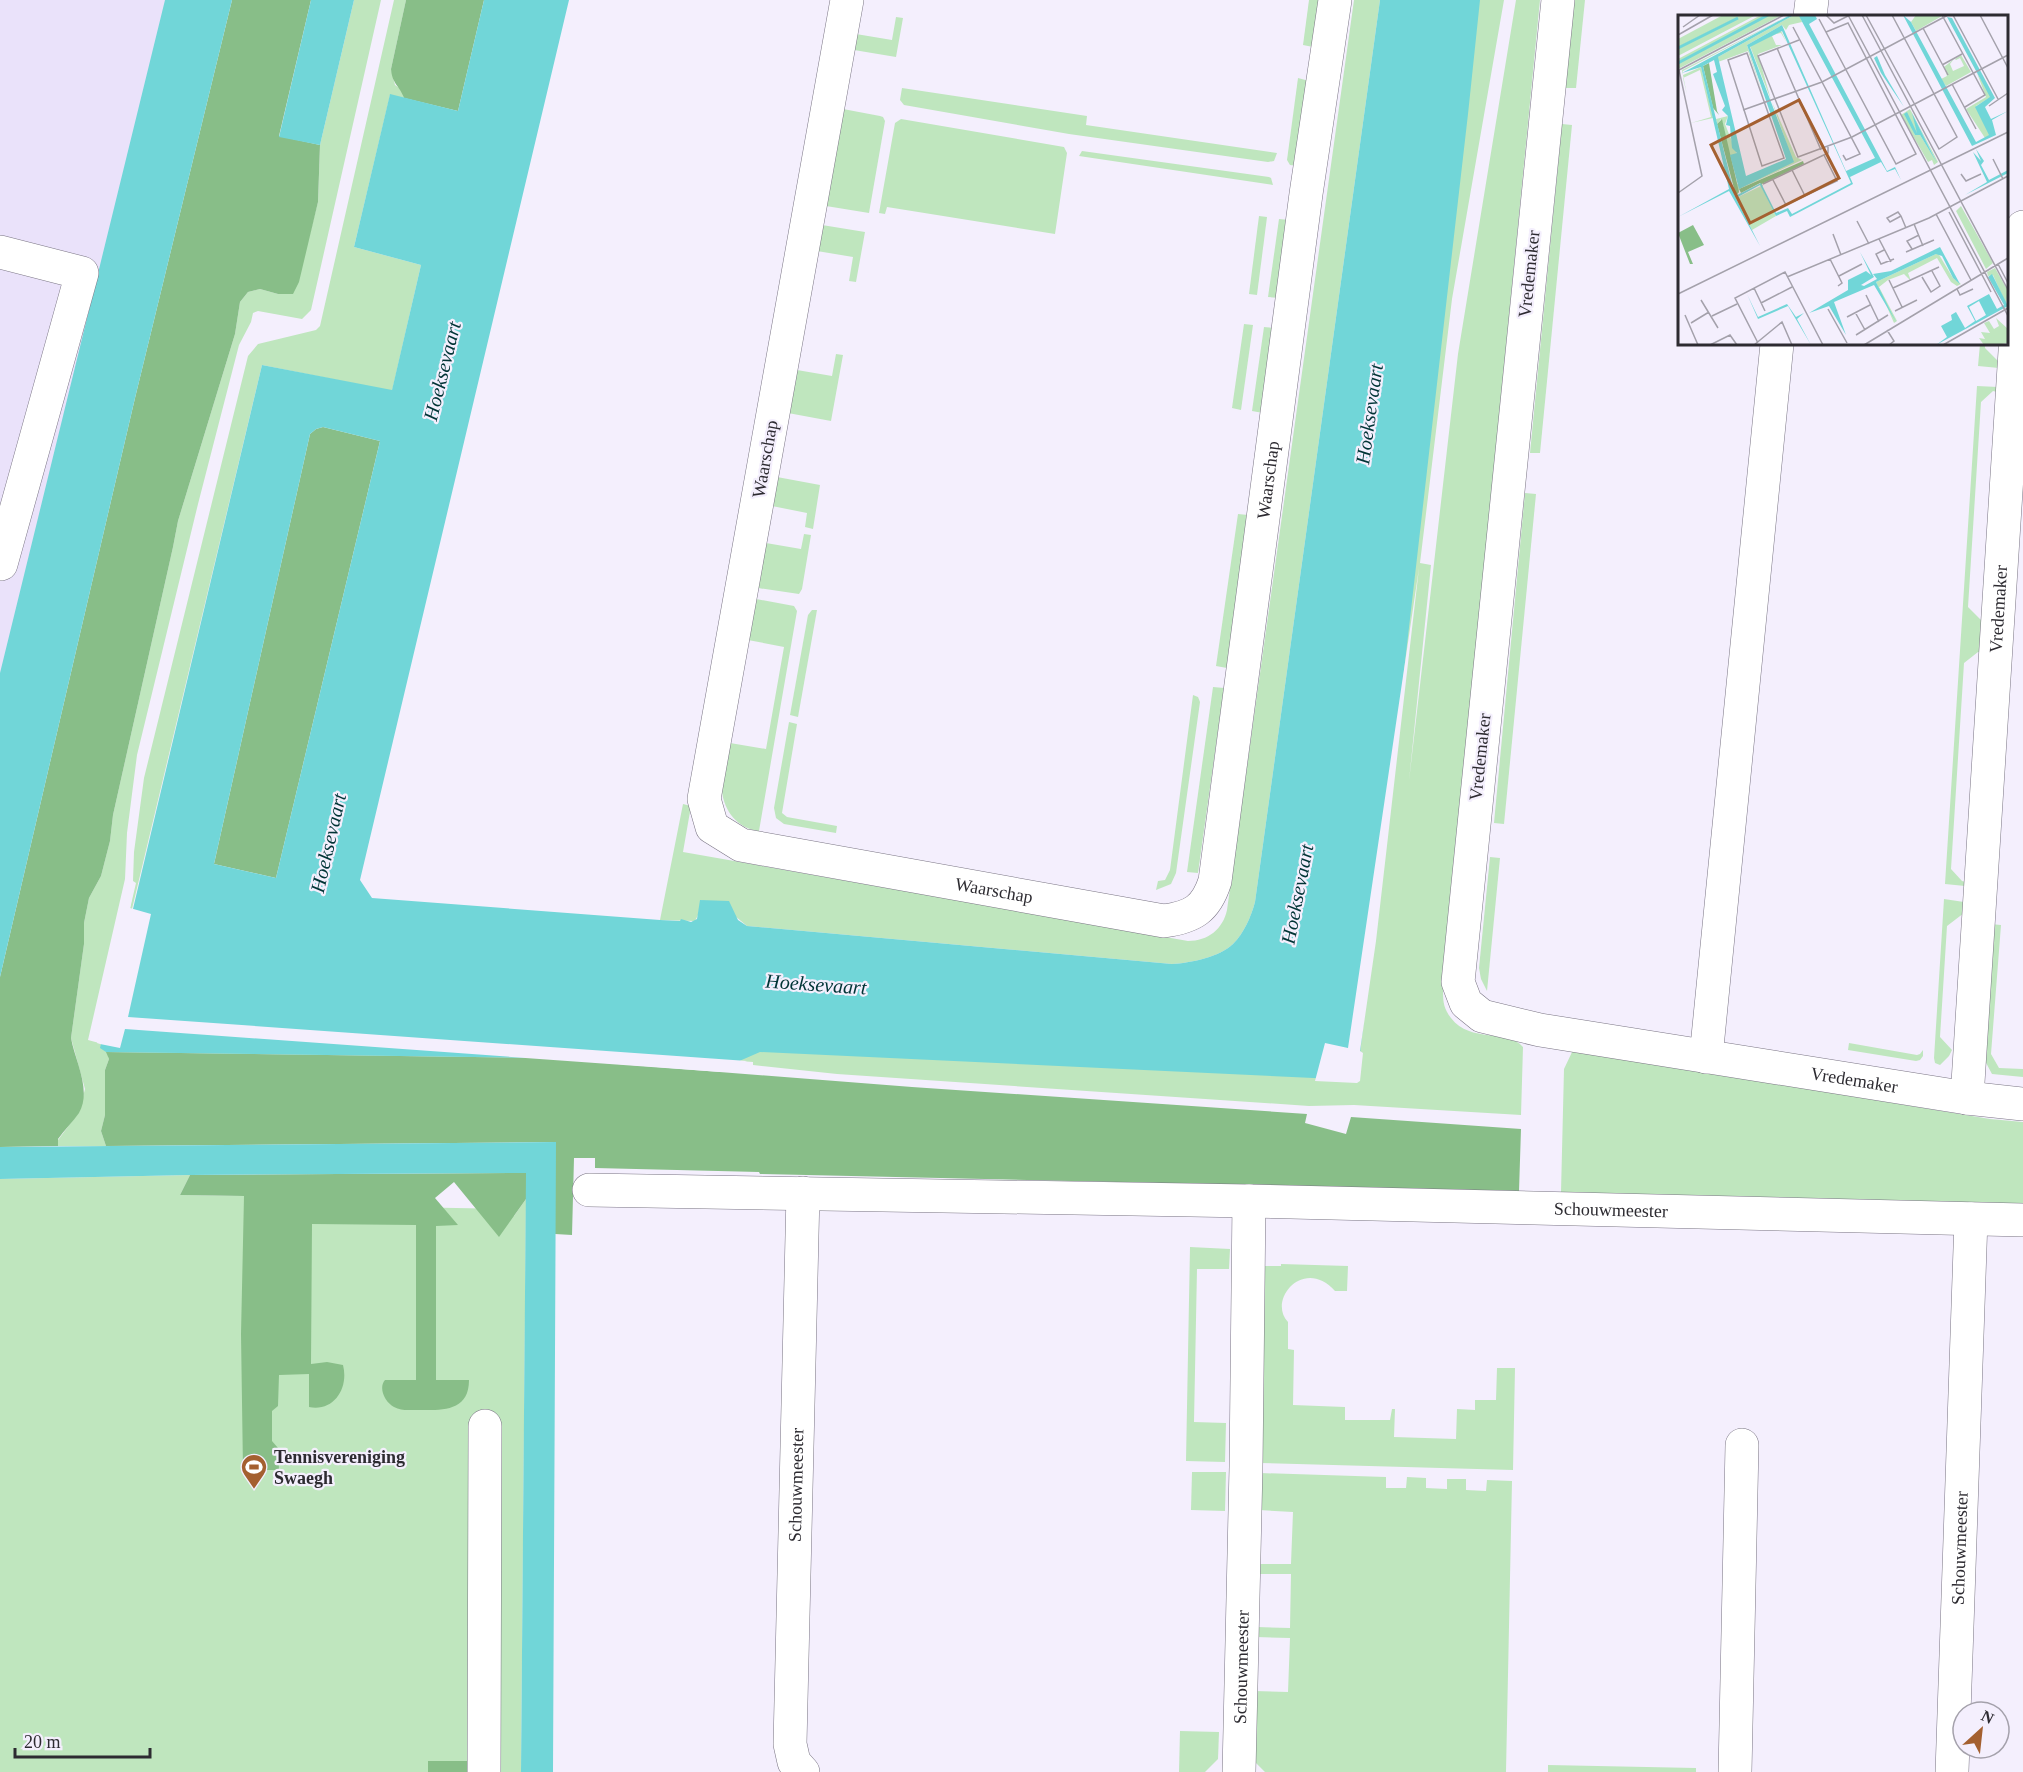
<svg xmlns="http://www.w3.org/2000/svg" width="2023" height="1772" font-family="Georgia,serif">
<style>
.built{fill:#eae2fa}
.green{fill:#bfe6be}
.forest{fill:#88be88}
.water{fill:#71d6d8;fill-rule:evenodd}
.pier{fill:#f4effd}
.lines{fill:none;stroke-linecap:round;stroke-linejoin:round}
.minor-casing{stroke:#7a7584;stroke-width:34}
.minor{stroke:#fff;stroke-width:33}
.labels{text-anchor:middle;dominant-baseline:central;stroke-width:4.5;stroke-linejoin:round;paint-order:stroke}
.street-label{font-size:18px;fill:#2d2b31;stroke:#f4effd}
.poi-label{font-size:18px;font-weight:bold;fill:#2d2b31;stroke:#f4effd;text-anchor:start}
.water-label{font-size:20px;font-style:italic;fill:#013436;stroke:#f4effd}
.inset-river{fill:none;stroke:#71d6d8;stroke-width:3}
.inset-road{fill:none;stroke:#a4a1ab;stroke-width:1.5}
.view{fill:#a46030;fill-opacity:0.15;stroke:#a46030;stroke-width:3}
.inset-edge{fill:none;stroke:#2d2b31;stroke-width:3}
</style>
<rect width="100%" height="100%" fill="#f4effd"/>
<polygon class="built" points="0,0 203,0 0,849"/>
<g class="green">
<path d="M 354,0 L 381,0 L 311,310 L 302,319 L 258,311 L 253,313 L 251,322 L 239,345 L 198,504 L 137,755 L 127,833 L 125,879 L 88,1040 L 99,1043 L 121,955 L 1318,1069 L 1456,0 L 1504,0 L 1452,299 L 1420,563 L 1431,565 L 1409,781 L 1458,354 L 1516,0 L 1540,0 L 1443,992 C 1443,1002 1444,1009 1451,1018 C 1471,1044 1507,1028 1523,1047 L 1521,1115 L 1354,1105 L 1309,1106 L 837,1074 L 753,1065 L 753,1062 L 740,1061 L 721,1069 L 542,1058 L 107,1052 L 109,1059 L 105,1070 L 105,1115 L 101,1131 L 106,1146 L 58,1146 L 58,1140 L 79,1112 L 85,1089 L 71,1038 L 84,944 L 84,923 L 89,898 L 101,876 L 110,841 L 113,815 L 173,547 L 178,521 L 235,334 L 240,302 L 248,292 L 260,289 L 278,294 L 309,237 L 318,202 L 320,145 Z"/>
<polygon points="394,0 406,0 391,69 395,85 402,90 404,98 390,95 354,247 421,265 392,391 262,365 132,909 130,909 136,883 133,881 134,852 144,778 248,356 258,344 316,330 320,326"/>
<polygon points="1309,0 1320,0 1313,47 1303,45"/>
<path d="M 1354,0 L 1380,0 L 1255,902 C 1251,917 1244,933 1233,944 C 1220,957 1190,963 1172,964 L 747,926 L 735,916 L 701,900 L 698,915 L 695,921 L 660,920 L 683,804 L 691,806 L 683,852 L 1188,941 C 1208,941 1223,929 1227,910 Z"/>
<polygon points="1574,0 1585,0 1576,88 1565,88"/>
<polygon points="896,17 903,18 896,57 854,50 856,34 892,40"/>
<polygon points="1298,78 1309,81 1297,166 1290,165 1287,160"/>
<polygon points="902,88 1087,116 1086,125 1277,153 1274,161 1268,162 1069,134 904,105 900,100"/>
<polygon points="843,109 880,116 883,117 885,121 869,213 826,206"/>
<polygon points="901,119 1064,147 1067,153 1055,234 887,207 885,214 879,213 895,123"/>
<polygon points="1562,124 1572,125 1540,453 1530,453"/>
<polygon points="1082,151 1269,177 1271,178 1273,185 1079,156"/>
<polygon points="1259,216 1267,217 1257,295 1249,294"/>
<polygon points="1279,219 1289,220 1279,298 1268,297"/>
<polygon points="822,225 865,232 856,282 849,281 853,257 817,251"/>
<polygon points="1244,324 1253,325 1241,410 1232,408"/>
<polygon points="1264,327 1274,328 1263,413 1252,411"/>
<polygon points="1980,344 1985,344 1985,348 1999,362 1999,368 1978,366"/>
<polygon points="836,354 843,355 831,421 788,413 797,370 832,376"/>
<polygon points="1977,386 1998,387 1997,392 1993,391 1981,402 1968,607 1982,621 1981,652 1978,652 1964,663 1951,869 1962,881 1966,882 1965,886 1945,884"/>
<polygon points="777,477 820,485 813,529 805,527 807,513 772,506"/>
<polygon points="1525,493 1536,494 1504,824 1494,823"/>
<polygon points="1238,514 1248,515 1227,668 1216,666"/>
<polygon points="804,534 811,535 802,589 799,594 758,588 766,543 801,549"/>
<path d="M 756,599 L 794,606 L 797,611 L 759,831 C 738,829 724,811 722,791 L 730,743 L 766,749 L 784,647 L 748,640 Z"/>
<polygon points="812,610 817,610 798,717 790,715 808,615"/>
<polygon points="1213,687 1224,688 1198,873 1187,872"/>
<polygon points="1193,695 1198,697 1200,702 1176,873 1171,884 1156,890 1158,881 1165,880 1170,870"/>
<polygon points="789,722 797,724 782,813 787,817 837,826 836,833 784,824 776,818 774,808"/>
<polygon points="1490,857 1500,858 1487,991 1481,979 1479,968"/>
<polygon points="1944,899 1964,902 1964,913 1947,926 1940,1037 1952,1050 1949,1056 1940,1065 1935,1063 1934,1058"/>
<polygon points="1990,924 2001,925 1991,1054 1999,1068 2023,1069 2023,1077 1992,1074 1984,1059"/>
<polygon points="1849,1043 1917,1055 1920,1054 1923,1050 1923,1056 1920,1060 1916,1061 1848,1050"/>
<polygon points="1573,1050 1990,1119 2023,1122 2023,1206 1561,1192 1564,1069"/>
<polygon points="190,1175 180,1195 244,1196 244,1204 514,1209 514,1216 526,1199 521,1772 0,1772 0,1179"/>
<polygon points="1190,1247 1230,1249 1229,1269 1197,1269 1194,1422 1226,1423 1225,1462 1186,1461"/>
<path d="M 1281,1264 L 1348,1266 L 1347,1291 L 1335,1291 C 1304,1256 1267,1300 1288,1322 L 1288,1349 L 1294,1350 L 1293,1405 L 1345,1407 L 1345,1420 L 1390,1420 L 1392,1409 L 1395,1409 L 1394,1437 L 1456,1439 L 1457,1409 L 1475,1410 L 1475,1400 L 1496,1400 L 1497,1368 L 1515,1368 L 1513,1470 L 1260,1463 L 1264,1266 L 1281,1266 Z"/>
<polygon points="1192,1472 1226,1472 1225,1511 1191,1510"/>
<polygon points="1260,1473 1386,1477 1386,1488 1406,1488 1407,1477 1426,1478 1426,1488 1447,1489 1447,1479 1466,1479 1466,1490 1486,1491 1487,1480 1512,1481 1506,1772 1265,1772 1253,1760 1254,1691 1288,1692 1290,1638 1256,1637 1257,1627 1290,1628 1291,1574 1258,1574 1258,1564 1291,1564 1293,1512 1259,1510"/>
<polygon points="1180,1731 1219,1732 1218,1759 1205,1772 1179,1772"/>
<polygon points="1548,1765 1696,1768 1696,1772 1548,1772"/>
</g>
<g class="forest">
<path d="M 232,0 L 311,0 L 279,136 L 320,145 L 318,202 L 299,282 L 293,294 L 278,294 L 260,289 L 248,292 L 240,302 L 235,334 L 178,521 L 173,547 L 113,815 L 110,841 L 101,876 L 89,898 L 84,923 L 84,944 L 71,1038 C 75,1061 92,1090 79,1113 C 73,1122 64,1130 58,1139 L 58,1146 L 0,1147 L 0,977 L 135,398 Z"/>
<path d="M 406,0 L 484,0 L 458,111 L 404,98 C 400,86 392,84 391,69 Z"/>
<polygon points="323,427 380,441 276,878 214,864 310,434 316,429"/>
<polygon points="106,1052 542,1058 912,1087 1307,1114 1305,1123 1346,1134 1351,1117 1521,1129 1519,1191 760,1174 759,1172 595,1168 595,1158 574,1158 572,1235 555,1234 555,1142 106,1146 101,1131 105,1115 105,1070 109,1059"/>
<path d="M 526,1173 L 526,1199 L 499,1237 L 454,1182 L 435,1198 L 458,1225 L 436,1226 L 436,1380 L 469,1380 C 469,1413 440,1410 416,1410 C 408,1410 401,1411 394,1407 C 385,1402 378,1388 385,1380 L 416,1380 L 416,1225 L 312,1224 L 311,1364 L 327,1362 L 343,1365 C 349,1388 334,1412 309,1407 L 309,1374 L 279,1375 L 278,1406 L 272,1411 L 272,1441 L 278,1448 L 279,1470 L 243,1470 L 241,1334 L 244,1196 L 180,1195 L 190,1175 Z"/>
<rect x="428" y="1761" width="41" height="11"/>
</g>
<g class="water">
<polygon points="165,0 232,0 135,398 0,977 0,673"/>
<polygon points="311,0 354,0 320,145 279,137"/>
<path d="M 484,0 L 569,0 L 360,880 L 372,898 L 660,920 L 680,921 L 681,919 L 691,922 L 697,919 L 700,900 L 729,901 L 738,920 L 747,926 L 1172,964 C 1190,963 1220,957 1233,944 C 1244,933 1251,917 1255,902 L 1380,0 L 1480,0 L 1468,114 L 1357,1080 L 760,1052 L 721,1069 L 542,1058 L 106,1052 L 100,1048 L 262,365 L 392,390 L 421,265 L 354,247 L 390,94 L 458,111 ZM 323,427 L 380,441 L 276,878 L 214,864 L 310,434 L 316,429 Z"/>
<polygon points="556,1142 553,1772 521,1772 526,1173 190,1175 0,1179 0,1147"/>
</g>
<g class="pier">
<polygon points="1419,568 1376,941 1360,1051 1363,1053 1360,1081 1357,1083 1315,1081 1325,1043 1348,1048"/>
<polygon points="135,882 130,908 151,914 128,1017 747,1061 721,1072 125,1029 120,1048 100,1044 97,1043"/>
</g>
<g class="lines">
<g class="minor-casing">
<g id="minor">
<path id="s1" d="M 847,0 L 704,799 L 712,827 L 741,845 L 1164,921 C 1193,917 1206,909 1215,881 L 1306,194 L 1335,0"/>
<path id="s2" d="M 1558,0 L 1458,982 L 1466,1003 L 1482,1016 L 1540,1030 L 1967,1098 L 2023,1104"/>
<polyline points="1810,16 1812,0"/>
<polyline points="0,252 82,273 1,564"/>
<polyline points="1706,1057 1777,344"/>
<path id="s3" d="M 1967,1098 L 2023,227"/>
<path id="s4" d="M 589,1190 L 1249,1201 L 2023,1220"/>
<polyline points="484,1772 485,1426"/>
<path id="s5" d="M 803,1772 L 794,1762 L 790,1744 L 803,1193"/>
<path id="s6" d="M 1239,1772 L 1246,1467 L 1249,1201"/>
<polyline points="1735,1772 1742,1445"/>
<path id="s7" d="M 1952,1772 L 1971,1219"/>
</g>
</g>
<use href="#minor" class="minor"/>
</g>
<defs>
<g id="stadium-pin" transform="scale(1.35)"><path d="M0 17L-7.5 6A9.5 9.5 0 1 1 7.5 6Z" fill="#a46030" stroke="#f4effd"/><path d="M0-5a6.5 5 0 1 0 0 10a6.5 5 0 1 0 0-10ZM-3.5-1.8h7v3.6h-7Z" fill="#fff"/></g>
</defs>
<g fill-rule="evenodd">
<use href="#stadium-pin" x="254" y="1467"/>
</g>
<g class="labels">
<g class="street-label">
<text transform="translate(1529 274) rotate(-84)">Vredemaker</text>
<text transform="translate(765 459) rotate(-80)">Waarschap</text>
<text stroke="none"><textPath href="#s1" startOffset="1779">Waarschap</textPath></text>
<text stroke="none"><textPath href="#s3" startOffset="490">Vredemaker</textPath></text>
<text transform="translate(1480 757) rotate(-84)">Vredemaker</text>
<text stroke="none"><textPath href="#s1" startOffset="1132">Waarschap</textPath></text>
<text stroke="none"><textPath href="#s2" startOffset="1408">Vredemaker</textPath></text>
<text stroke="none"><textPath href="#s4" startOffset="1022">Schouwmeester</textPath></text>
<text stroke="none"><textPath href="#s5" startOffset="291">Schouwmeester</textPath></text>
<text stroke="none"><textPath href="#s7" startOffset="224">Schouwmeester</textPath></text>
<text stroke="none"><textPath href="#s6" startOffset="105">Schouwmeester</textPath></text>
</g>
<g class="poi-label">
<text x="274" y="1457">Tennisvereniging<tspan x="274" dy="21">Swaegh</tspan></text>
</g>
<g class="water-label">
<text transform="translate(442 371) rotate(-76)">Hoeksevaart</text>
<text transform="translate(1369 414) rotate(-82)">Hoeksevaart</text>
<text transform="translate(328 843) rotate(-77)">Hoeksevaart</text>
<text transform="translate(1297 894) rotate(-79)">Hoeksevaart</text>
<text transform="translate(816 984) rotate(4)">Hoeksevaart</text>
</g>
</g>
<g transform="translate(1678 15)">
<rect width="330" height="330" fill="#f4effd"/>
<path d="M 45,0 L 78,0 L 0,41 L 0,34 L 60,2 L 0,32 L 0,24 ZM 83,0 L 89,0 L 0,47 L 0,44 ZM 91,0 L 104,0 L 0,54 L 0,48 ZM 112,0 L 5,56 L 5,60 L 23,52 L 35,103 L 13,108 L 33,102 L 22,55 L 5,63 L 9,80 L 4,55 ZM 116,0 L 122,0 L 124,7 L 111,10 L 108,15 L 104,10 L 69,30 L 87,86 L 70,36 L 40,47 L 40,42 ZM 238,0 L 263,0 L 264,1 L 238,16 L 233,7 ZM 103,16 L 109,28 L 103,18 L 98,19 L 94,21 L 98,30 L 104,30 L 80,39 L 93,85 L 72,31 ZM 283,40 L 293,57 L 268,71 L 263,64 L 269,61 L 266,52 L 276,44 L 272,49 L 275,56 L 286,51 L 282,43 L 278,45 L 277,44 ZM 299,58 L 313,82 L 298,91 L 312,120 L 307,123 L 288,94 L 308,82 ZM 94,87 L 118,142 L 124,145 L 61,174 L 61,179 L 52,149 L 45,109 L 43,104 L 39,109 L 38,104 L 50,101 L 47,109 L 59,139 L 53,141 L 59,169 L 63,169 L 115,147 ZM 232,94 L 260,147 L 256,150 L 254,145 L 250,147 L 223,100 ZM 228,97 L 238,118 L 241,116 L 234,98 L 258,146 L 242,120 L 237,120 ZM 83,171 L 98,201 L 74,215 L 58,183 ZM 283,191 L 315,248 L 308,254 L 278,196 ZM 260,238 L 275,263 L 283,269 L 279,271 L 273,267 L 259,243 L 230,258 L 233,266 L 226,259 L 210,265 L 201,272 L 219,306 L 216,308 L 198,267 ZM 317,253 L 330,276 L 328,289 L 315,260 L 310,261 L 309,257 ZM 318,303 L 330,314 L 330,328 L 317,330 L 317,325 L 317,330 L 306,330 L 301,323 L 307,324 L 303,317 L 312,318 L 306,308 L 311,306 L 316,314 L 321,311 Z" fill="#bfe6be" fill-rule="evenodd"/>
<path d="M 31,48 L 39,96 L 41,100 L 35,93 L 25,51 ZM 44,104 L 61,177 L 58,181 L 39,109 ZM 125,146 L 126,149 L 84,169 L 85,172 L 82,168 L 63,178 L 61,174 ZM 15,210 L 26,230 L 10,237 L 15,249 L 12,249 L 0,218 Z" fill="#88be88"/>
<path d="M 112,0 L 116,0 L 40,42 L 68,161 L 108,144 L 69,30 L 104,10 L 168,156 L 197,143 L 121,1 L 137,0 L 139,4 L 131,9 L 209,156 L 217,152 L 223,165 L 217,154 L 209,157 L 203,147 L 172,162 L 175,169 L 112,202 L 109,196 L 98,201 L 82,170 L 58,183 L 82,231 L 51,176 L 0,202 L 51,174 L 23,52 L 4,58 ZM 104,16 L 173,168 L 114,199 L 110,193 L 98,198 L 83,168 L 57,181 L 25,51 L 36,45 L 39,57 L 35,59 L 47,91 L 44,95 L 50,101 L 48,110 L 52,111 L 54,133 L 59,138 L 52,140 L 61,174 L 116,147 L 72,32 ZM 225,0 L 233,7 L 298,127 L 311,120 L 297,92 L 312,82 L 269,2 L 274,3 L 317,83 L 307,92 L 313,104 L 330,96 L 314,105 L 318,120 L 294,131 ZM 199,41 L 207,60 L 226,92 L 203,58 L 196,43 ZM 229,97 L 239,118 L 234,98 L 259,148 L 242,120 L 237,120 L 226,99 ZM 298,134 L 306,146 L 303,150 L 311,165 L 330,155 L 330,158 L 287,180 L 309,167 L 295,137 L 303,146 ZM 262,232 L 282,269 L 275,263 L 264,241 L 258,239 L 198,267 L 218,307 L 196,270 L 156,287 L 168,320 L 151,291 L 131,298 L 170,275 L 170,265 L 188,256 L 193,260 L 182,237 L 196,262 L 183,270 L 186,271 L 199,264 L 195,259 L 213,256 ZM 314,259 L 330,291 L 258,330 L 269,322 L 263,311 L 274,305 L 273,300 L 278,297 L 287,313 L 297,306 L 289,291 L 311,279 L 319,294 L 326,290 L 310,262 ZM 301,286 L 308,300 L 298,306 L 291,292 ZM 69,279 L 80,302 L 109,289 L 118,302 L 126,298 L 119,304 L 133,330 L 110,291 L 80,304 Z" fill="#71d6d8" fill-rule="evenodd"/>
<path class="inset-river" d="M 0,33 L 60,3M 0,48 L 90,0"/>
<path class="inset-road" d="M 148,0 L 156,8 L 172,0M 170,0 L 330,301M 184,0 L 330,275M 188,0 L 261,134 L 279,122 L 214,0M 264,0 L 307,80 L 287,92M 275,0 L 320,84M 302,0 L 330,53M 141,4 L 218,149 L 238,139 L 170,8 L 148,17M 5,12 L 22,0M 115,12 L 182,139 L 168,145 L 165,140M 245,13 L 270,60M 0,20 L 35,0M 121,25 L 80,41 L 120,142 L 174,122 L 330,40M 99,33 L 143,135M 69,38 L 106,143 L 84,151 L 50,45 ZM 264,50 L 284,39M 274,69 L 298,114M 311,91 L 330,78M 65,95 L 144,67 L 270,0M 315,144 L 325,164M 114,155 L 127,181M 283,159 L 288,166 L 303,159M 95,165 L 108,190 L 139,175 L 159,166 L 146,140M 85,169 L 150,138 L 150,132M 0,178 L 24,161 L 1,55 L 106,0M 271,197 L 313,277M 258,199 L 293,265M 223,201 L 212,207 L 209,203 L 220,197 L 223,201 L 228,213M 179,206 L 191,229M 236,209 L 245,231M 155,219 L 163,240M 201,224 L 213,247M 234,234 L 229,226 L 241,220M 206,235 L 198,239 L 203,249 L 216,244M 228,237 L 256,225M 152,244 L 164,268 L 160,271M 320,249 L 330,268M 161,261 L 184,249M 109,262 L 251,203 L 330,161M 244,262 L 253,277 L 262,271 L 254,256M 211,265 L 224,292M 76,273 L 87,296M 215,273 L 261,252M 279,274 L 282,280 L 295,274M 0,279 L 330,117M 188,280 L 201,307M 23,285 L 40,313M 83,288 L 114,272M 150,294 L 169,328M 217,296 L 239,285M 177,297 L 187,315M 7,300 L 20,330M 34,301 L 59,289M 169,302 L 192,290M 13,308 L 31,297M 209,315 L 216,326 L 211,330M 178,320 L 210,300M 80,328 L 57,283 L 107,257 L 145,330M 32,330 L 52,320 L 59,330M 76,330 L 104,307 L 114,330M 186,330 L 330,243M 265,330 L 330,293"/>
<path class="view" d="M 121,85 L 161,163 L 72,208 L 33,130 Z"/>
<rect width="330" height="330" class="inset-edge"/>
</g>
<g transform="translate(1981 1730) rotate(27)"><circle r="28" fill="#f4effd" stroke="#a4a1ab" stroke-width="1.5"/>
<path d="M0-4.5L10 22L0 15L-10 22Z" fill="#a46030"/>
<text y="-9" font-size="16" font-weight="bold" text-anchor="middle" fill="#2d2b31">N</text>
</g>
<path d="M15 1748v9h135v-9" fill="none" stroke="#2d2b31" stroke-width="3"/>
<text x="24" y="1748" font-size="18" fill="#2d2b31" stroke="#f4effd" stroke-width="4.5" paint-order="stroke">20 m</text>
</svg>
